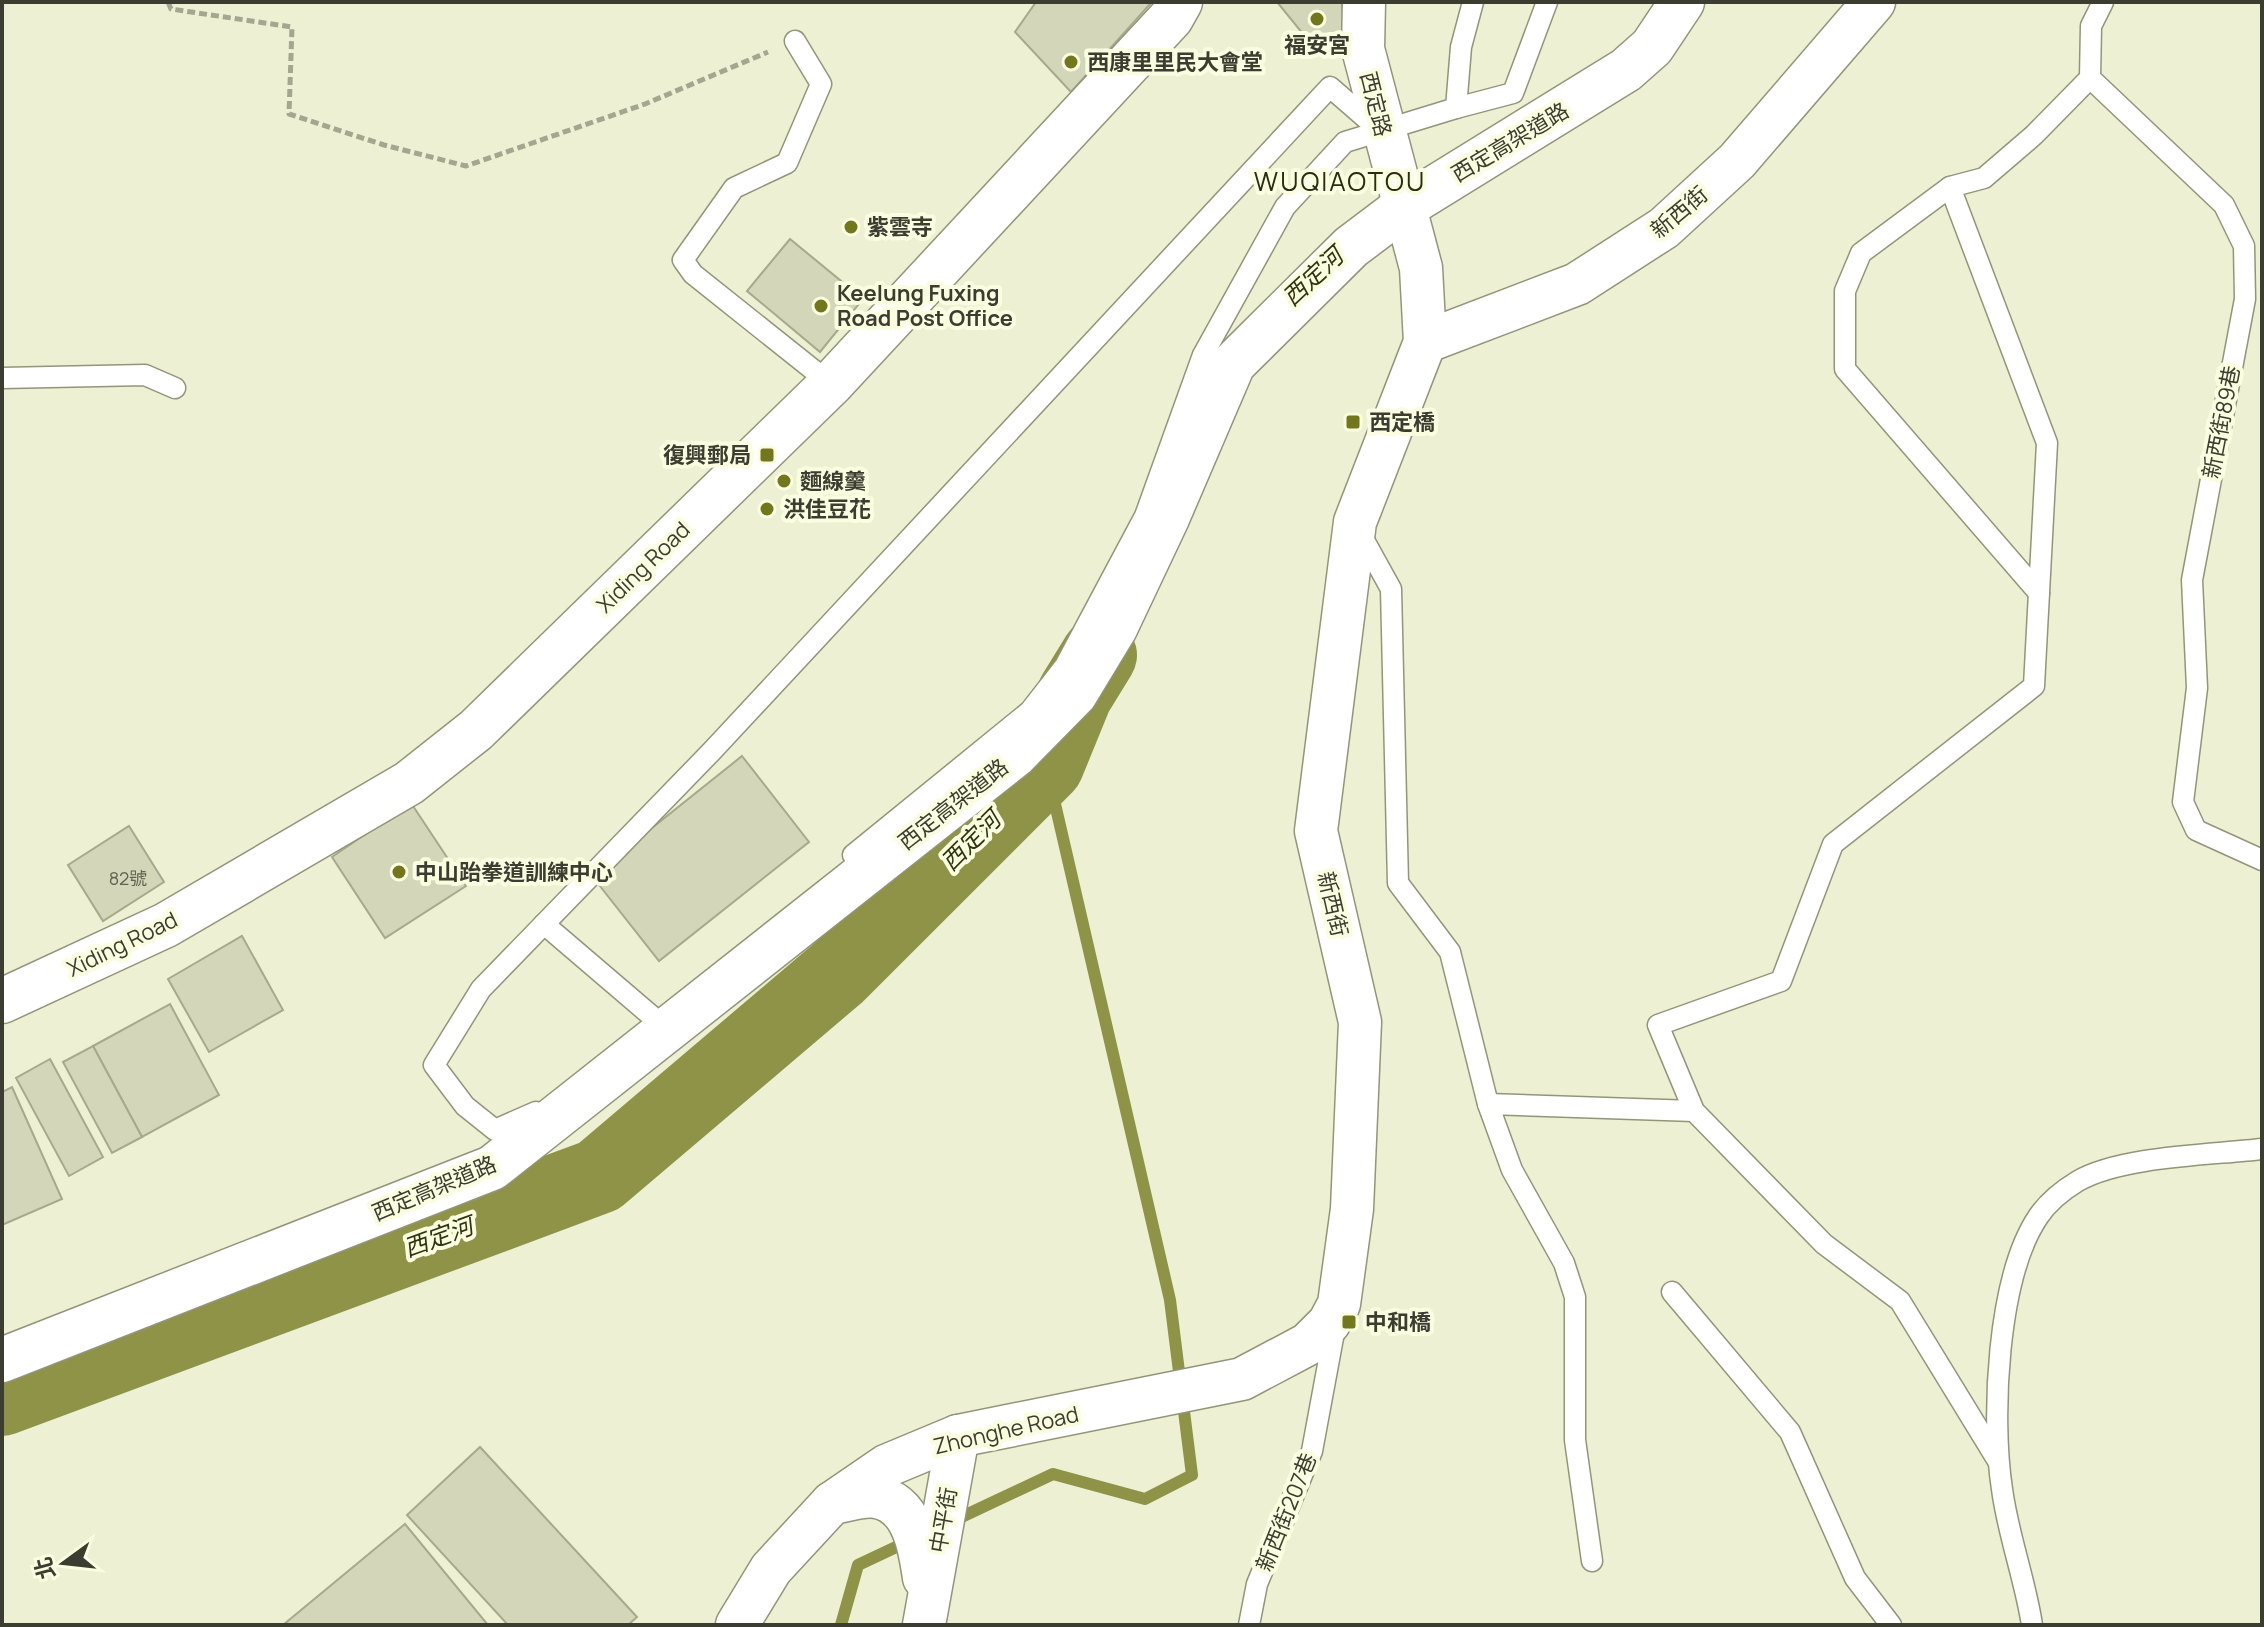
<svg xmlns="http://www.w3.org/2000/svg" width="2264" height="1627" font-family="Manrope,'Noto Sans TC',sans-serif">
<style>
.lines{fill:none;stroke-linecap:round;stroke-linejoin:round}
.stream{stroke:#8f9348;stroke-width:12}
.river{stroke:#8f9348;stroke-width:76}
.building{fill:#d3d6b9;stroke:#a6a98d;stroke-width:2}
.lane-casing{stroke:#93957a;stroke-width:23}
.street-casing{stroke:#93957a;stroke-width:45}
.secondary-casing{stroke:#93957a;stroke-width:47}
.path{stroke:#a4a690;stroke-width:5;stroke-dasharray:8 4;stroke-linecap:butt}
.lane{stroke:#fff;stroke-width:20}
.street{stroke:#fff;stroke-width:42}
.secondary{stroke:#fff;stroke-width:44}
.poi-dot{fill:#72761d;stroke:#fafddf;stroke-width:3}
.labels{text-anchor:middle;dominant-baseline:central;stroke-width:8;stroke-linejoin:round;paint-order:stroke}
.number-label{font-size:18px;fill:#626353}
.poi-label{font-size:22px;font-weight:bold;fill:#3c3d31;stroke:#fafddf;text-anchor:start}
.street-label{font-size:22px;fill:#3c3d31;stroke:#fafddf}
.water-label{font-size:24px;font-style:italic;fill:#313311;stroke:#fafddf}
.quarter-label{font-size:26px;letter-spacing:2px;fill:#2a2c14;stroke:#fafddf}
</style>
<rect width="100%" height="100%" fill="#edf0d2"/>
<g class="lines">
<g class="stream">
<polyline points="953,1521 1053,1474 1145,1499 1192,1475 1170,1300 1046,765"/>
<polyline points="841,1625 858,1565 911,1540"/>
</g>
<polyline class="river" points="2,1398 599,1176 838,973 1046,765 1075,694 1099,655"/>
</g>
<g class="building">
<polygon points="1036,2 1150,2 1151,3 1071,92 1015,32"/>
<polygon points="1277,2 1342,2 1344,36 1316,50"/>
<polygon points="790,239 863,299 820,352 747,291"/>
<polygon points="742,756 809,842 659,961 592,876"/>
<polygon points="411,803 466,886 385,938 332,857"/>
<polygon points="129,826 164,882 103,921 68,865"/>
<polygon points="242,936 283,1010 209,1052 168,979"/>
<polygon points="170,1004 219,1095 142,1137 93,1046"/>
<polygon points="93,1046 142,1137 112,1153 63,1062"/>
<polygon points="50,1059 103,1157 69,1176 16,1078"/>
<polygon points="12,1087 62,1199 2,1225 2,1092"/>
<polygon points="480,1447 637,1617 628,1625 508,1625 407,1515"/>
<polygon points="405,1524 488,1625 283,1625"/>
</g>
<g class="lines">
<g class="lane-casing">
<g id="lane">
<polyline points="2103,2 2091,26 2090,78 2224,205 2244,246 2245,299 2192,580 2197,688 2183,802 2196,830 2262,860"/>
<polyline points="795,41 821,84 787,163 734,188 683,260 693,274 831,384"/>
<polyline points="1456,108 1513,93 1547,2"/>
<polyline points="1950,187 1861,253 1845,291 1845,369 2039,593"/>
<polyline points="2,378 145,375 175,388"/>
<polyline points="1360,533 1391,589 1398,883 1450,952 1488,1104 1512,1170 1564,1263 1575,1297 1575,1440 1592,1561"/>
<polyline points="853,855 1030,711 1065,666 1145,516 1203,355 1285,207 1345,142 1456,108 1461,47 1473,2"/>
<polyline points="544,924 654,1018"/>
<polyline points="1488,1104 1694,1111"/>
<polyline points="536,1112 495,1130 465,1106 434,1065 481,989 712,751 1330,87 1376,127"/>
<polyline points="1672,1292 1790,1432 1855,1578 1891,1625"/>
<polyline points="1998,1461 1900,1301 1824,1244 1694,1111 1658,1025 1781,981 1833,844 2034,686 2047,443 1950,187 1984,178 2034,135 2090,78"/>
<polyline points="1249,1625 1257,1584 1312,1451 1335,1327"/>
<path d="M 2032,1625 C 2025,1579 2008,1535 2002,1489 C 1991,1418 1997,1278 2038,1217 C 2048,1202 2063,1190 2078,1181 C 2121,1156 2211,1155 2262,1149"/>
</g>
</g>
<g class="street-casing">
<g id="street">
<polyline points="1425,342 1577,284 1664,228 1737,161 1874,2"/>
<path d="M 832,1503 C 845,1501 863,1495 876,1497 C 913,1502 920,1549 924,1578"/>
<polyline points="737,1625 771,1569 832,1503 886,1466 958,1436 1242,1379 1308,1344 1329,1323 1339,1304 1352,1209 1360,1022 1316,831 1355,522 1425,342 1421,268 1363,49 1364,2"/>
<polyline points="924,1625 958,1436"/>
</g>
</g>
<g class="secondary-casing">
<g id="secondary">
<polyline points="2,1001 166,925 409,783 476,730 831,384 1171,18 1180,2"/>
<polyline points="2,1360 492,1168 1015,755 1075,694 1115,628 1167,518 1233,364 1351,247 1404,207 1626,70 1652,47 1682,2"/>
</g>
</g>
<polyline class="path" points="168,2 171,9 292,27 289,114 384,145 466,166 645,104 768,52"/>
<use href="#lane" class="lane"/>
<use href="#street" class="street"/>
<use href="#secondary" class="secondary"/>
</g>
<g class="poi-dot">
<circle cx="1317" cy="19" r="8"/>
<circle cx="1071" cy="62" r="8"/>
<circle cx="851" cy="227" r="8"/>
<circle cx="821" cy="306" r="8"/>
<rect x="1345" y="414" width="16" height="16" rx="4"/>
<rect x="759" y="447" width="16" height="16" rx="4"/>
<circle cx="784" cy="481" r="8"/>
<circle cx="767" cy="509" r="8"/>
<circle cx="399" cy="872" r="8"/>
<rect x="1341" y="1314" width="16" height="16" rx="4"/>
</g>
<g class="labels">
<g class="number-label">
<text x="128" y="878">82號</text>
</g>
<g class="poi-label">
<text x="1317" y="45" text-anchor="middle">福安宮</text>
<text x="1087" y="62">西康里里民大會堂</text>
<text x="867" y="227">紫雲寺</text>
<text x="837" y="293">Keelung Fuxing<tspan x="837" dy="25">Road Post Office</tspan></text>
<text x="1369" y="422">西定橋</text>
<text x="751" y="455" text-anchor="end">復興郵局</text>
<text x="800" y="481">麵線羹</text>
<text x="783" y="509">洪佳豆花</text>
<text x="415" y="872">中山跆拳道訓練中心</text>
<text x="1365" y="1322">中和橋</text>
</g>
<g class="street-label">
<text transform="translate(1376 104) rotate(76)">西定路</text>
<text transform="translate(1510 142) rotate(-31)">西定高架道路</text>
<text transform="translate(1679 212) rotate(-40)">新西街</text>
<text transform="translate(2221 422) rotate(-79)">新西街89巷</text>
<text transform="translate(643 567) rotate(-44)">Xiding Road</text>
<text transform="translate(953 804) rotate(-38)">西定高架道路</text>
<text transform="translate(1333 904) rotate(77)">新西街</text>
<text transform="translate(122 944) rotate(-26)">Xiding Road</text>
<text transform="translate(434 1188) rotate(-23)">西定高架道路</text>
<text transform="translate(1006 1430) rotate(-13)">Zhonghe Road</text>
<text transform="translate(1286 1512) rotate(-68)">新西街207巷</text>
<text transform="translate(943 1520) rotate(-80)">中平街</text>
</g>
<g class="water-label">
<text transform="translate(1312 276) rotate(-43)">西定河</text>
<text transform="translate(970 840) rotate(-45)">西定河</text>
<text transform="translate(438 1236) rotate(-20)">西定河</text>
</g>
<g class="quarter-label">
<text x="1340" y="181">WUQIAOTOU</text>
</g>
</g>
<rect width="2264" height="1627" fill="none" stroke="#3c3d31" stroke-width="8"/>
<g transform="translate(64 1563) rotate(255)" stroke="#fafddf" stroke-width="6" paint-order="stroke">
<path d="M0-6L14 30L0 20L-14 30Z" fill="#3c3d31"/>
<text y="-12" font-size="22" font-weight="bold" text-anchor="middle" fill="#3c3d31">北</text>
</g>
</svg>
